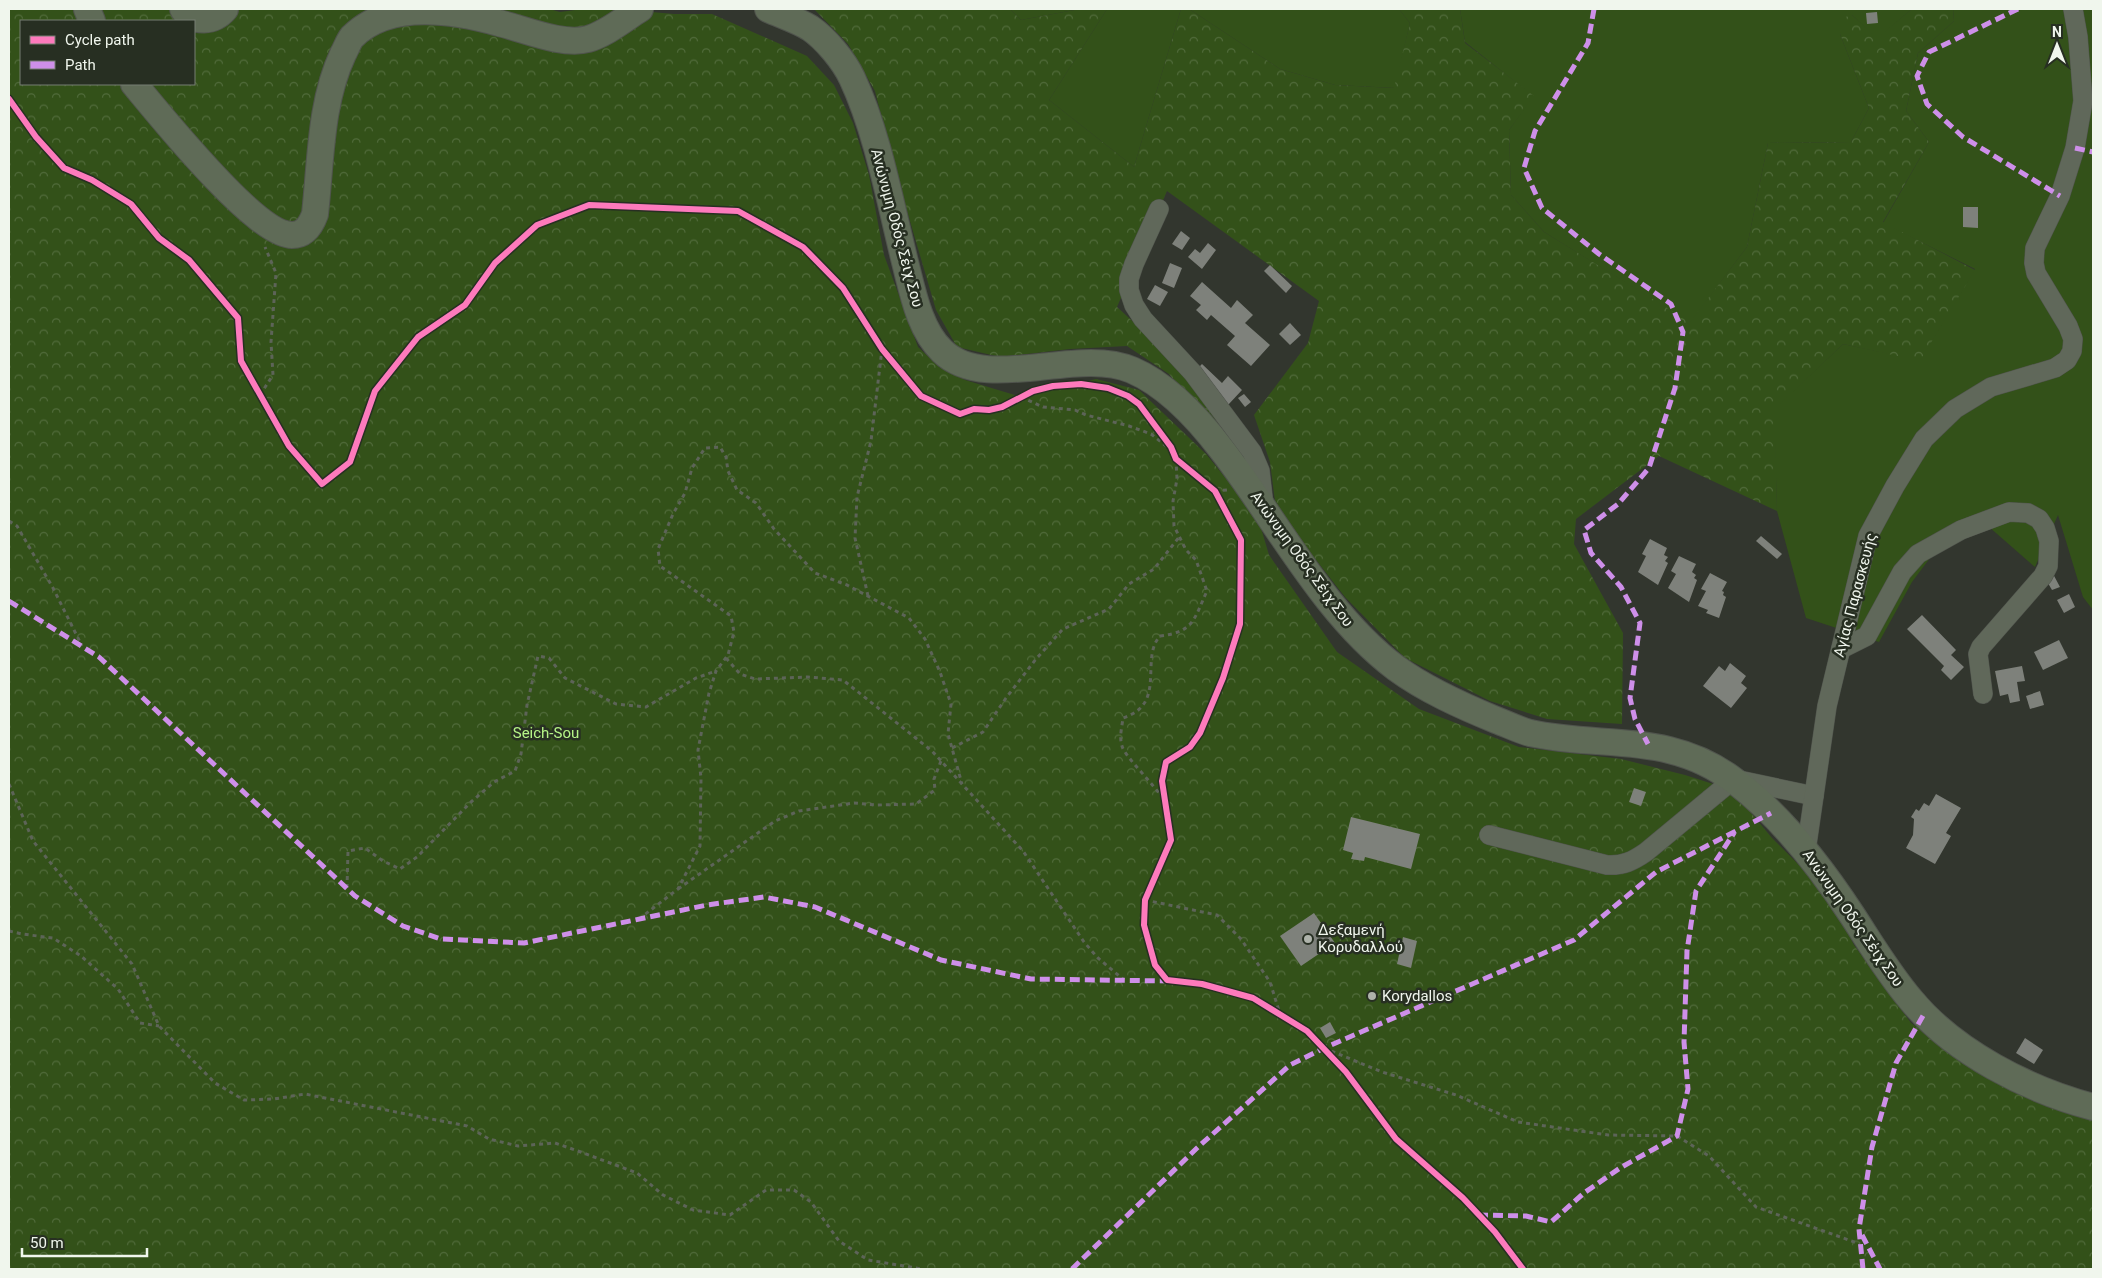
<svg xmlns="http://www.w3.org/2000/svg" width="2102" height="1278" font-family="Roboto,sans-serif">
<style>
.grass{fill:#335119}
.forest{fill:url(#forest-crowns);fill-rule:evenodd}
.building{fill:#7e817b}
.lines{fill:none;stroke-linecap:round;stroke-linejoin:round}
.street-casing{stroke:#50544d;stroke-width:20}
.secondary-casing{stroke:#50544d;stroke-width:28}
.path{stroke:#5d6458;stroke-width:3;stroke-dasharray:4 4;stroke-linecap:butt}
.street{stroke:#60685a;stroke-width:19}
.secondary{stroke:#5f6b57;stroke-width:26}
.quiet{stroke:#ce8fe9;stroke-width:5;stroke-dasharray:10 5;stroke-linecap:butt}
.cycleway-casing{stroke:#272f22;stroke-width:9}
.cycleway{stroke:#fd7abc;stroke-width:6}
.poi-dot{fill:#aeb3aa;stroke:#272f22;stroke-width:2}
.labels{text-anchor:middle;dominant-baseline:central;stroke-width:5;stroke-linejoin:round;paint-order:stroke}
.street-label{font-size:15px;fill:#f0f6ed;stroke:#272f22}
.park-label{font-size:15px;fill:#b5f487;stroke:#272f22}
.poi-label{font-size:15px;fill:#f0f6ed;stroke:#272f22;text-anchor:start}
</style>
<defs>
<pattern id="forest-crowns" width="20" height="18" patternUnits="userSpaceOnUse" patternTransform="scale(1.25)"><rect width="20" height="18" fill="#335119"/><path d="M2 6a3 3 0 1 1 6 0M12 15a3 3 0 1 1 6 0" fill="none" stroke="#516b3b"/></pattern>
</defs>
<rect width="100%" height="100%" fill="#32362e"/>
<g class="grass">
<polygon points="1010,9 1080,9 1021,20"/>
<polygon points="1107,9 1181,9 1134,167 1049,100"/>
<polygon points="1189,9 1399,9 1410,23 1395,88 1335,85 1280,69"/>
<polygon points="1460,9 1912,9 1877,39 1852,15 1840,34 1869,108 1851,142 1768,143 1747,247 1690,323 1544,232 1511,195 1509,130 1533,96 1465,42"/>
<polygon points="1953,9 2093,9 2093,610 2083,597 2058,515 2035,567 1988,526 1936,550 1912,582 1879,642 1806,618 1777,511 1774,409 1843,344 1920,360 1975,269 1883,223 1929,142 1906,111 1918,53 1954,21"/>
</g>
<g class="forest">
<path d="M 9,9 L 549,9 L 560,12 L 583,9 L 618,9 L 674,14 L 712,14 L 807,56 L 834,85 L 853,123 L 869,175 L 884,255 L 918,347 L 939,367 L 965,380 L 1021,397 L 1096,379 L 1139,390 L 1206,454 L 1258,518 L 1269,555 L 1337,652 L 1419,709 L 1519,747 L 1621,759 L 1685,775 L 1732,790 L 1772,838 L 1808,874 L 1845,927 L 1854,945 L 1911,1023 L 1993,1079 L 2093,1121 L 2093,1269 L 9,1269 ZM 21,21 L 194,21 L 194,84 L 21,84 Z"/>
<polygon points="814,9 1010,9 1021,20 1080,9 1107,9 1049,100 1134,167 1181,9 1189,9 1280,69 1335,85 1394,88 1410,23 1399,9 1460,9 1465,43 1534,96 1509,130 1511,195 1544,232 1690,322 1747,247 1768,143 1851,142 1869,108 1840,34 1842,18 1852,15 1877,38 1912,9 1953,9 1954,21 1918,53 1906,111 1929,142 1883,222 1975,270 1920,361 1843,344 1775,409 1777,511 1659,456 1576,519 1574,544 1623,633 1622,724 1547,719 1490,701 1405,658 1345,597 1276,509 1270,462 1254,415 1308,343 1319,301 1167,191 1117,307 1176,361 1261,475 1257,480 1169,374 1127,346 1070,349 1000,357 957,347 936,310 893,163 875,91 848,44"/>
</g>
<g class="building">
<polygon points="1877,12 1878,23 1867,24 1866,13"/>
<polygon points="1963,207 1978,207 1978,228 1963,227"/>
<polygon points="1181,231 1190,238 1182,250 1172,244"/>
<polygon points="1208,243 1216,250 1202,269 1188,257 1195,249 1200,253"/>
<polygon points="1170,263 1182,268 1174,288 1162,283"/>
<polygon points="1270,265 1292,286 1286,293 1264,271"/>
<polygon points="1202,282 1231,308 1237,300 1253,315 1245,323 1270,345 1251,366 1227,345 1235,336 1211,315 1207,320 1196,310 1201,305 1190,296"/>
<polygon points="1155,285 1168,292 1160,306 1147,299"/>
<polygon points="1290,323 1301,335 1290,345 1279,334"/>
<polygon points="1202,364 1222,383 1228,376 1242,390 1228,405 1196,370"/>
<polygon points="1244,394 1251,402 1245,407 1238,398"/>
<polygon points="1761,536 1782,554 1777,559 1756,541"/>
<polygon points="1650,539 1667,548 1664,555 1668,557 1665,561 1668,563 1658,585 1638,572 1646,556 1642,554"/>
<polygon points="1679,556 1696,564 1692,572 1696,575 1694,578 1697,580 1689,602 1668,588 1676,574 1671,571"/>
<polygon points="2052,572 2060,587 2052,590 2045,578"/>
<polygon points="1710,573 1727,582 1722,591 1724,592 1723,595 1726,597 1719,618 1706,613 1708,610 1698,606 1706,591 1701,589"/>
<polygon points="2069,594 2075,607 2064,613 2057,600"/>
<polygon points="1922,615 1956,650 1951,655 1964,667 1951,680 1941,670 1944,666 1907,629"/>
<polygon points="2059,640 2068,658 2043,670 2034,652"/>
<polygon points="1730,663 1746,676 1741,683 1747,688 1731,708 1703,686 1719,666 1725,671"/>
<polygon points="2022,666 2025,681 2017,682 2020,701 2010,703 2008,694 2000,696 1995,671"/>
<polygon points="2040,691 2044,705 2030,709 2026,696"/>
<polygon points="1634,788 1646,792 1641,806 1629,802"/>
<polygon points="1936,794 1961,808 1946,833 1951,836 1935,864 1906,848 1913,835 1914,819 1911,817 1916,809 1919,811 1924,803 1929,806"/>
<polygon points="1351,817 1420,834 1411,869 1365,857 1364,861 1351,859 1353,853 1343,850"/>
<polygon points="1314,913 1335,943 1301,966 1280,936"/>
<polygon points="1403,937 1417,941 1411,968 1397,964"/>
<polygon points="1330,1022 1336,1033 1326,1038 1320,1028"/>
<polygon points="2025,1038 2043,1050 2034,1064 2016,1053"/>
</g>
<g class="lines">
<g class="street-casing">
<g id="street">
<polyline points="1159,209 1134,264 1129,279 1129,290 1134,305 1143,319 1193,373 1252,452 1260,471 1264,506"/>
<polyline points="1841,649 1867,636 1902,572 1918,554 1961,530 2009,512 2028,513 2039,519 2045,528 2049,541 2048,566 2043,576 1981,647 1978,654 1983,694"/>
<path d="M 1489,835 L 1607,865 C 1623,866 1633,861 1646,852 L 1734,779 L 1814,796"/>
<polyline points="1806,851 1827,706 1868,536 1895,486 1924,439 1955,409 1991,387 2055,368 2067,360 2072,351 2073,339 2068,326 2036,273 2034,263 2035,248 2060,196 2075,148 2083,101 2078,37 2073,9"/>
</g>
</g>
<g class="secondary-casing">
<g id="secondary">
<polyline points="87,9 92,21"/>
<path d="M 183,9 C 194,24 214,22 225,9"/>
<path d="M 768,9 C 781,15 797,20 810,28 C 826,39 844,61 852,78 C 878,133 891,207 906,266 C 913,294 920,330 942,351 C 986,394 1077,346 1132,370 C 1167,385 1200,421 1222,450 C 1277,521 1324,614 1396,668 C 1426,690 1462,706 1496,720 C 1507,724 1519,730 1530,733 C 1604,749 1671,731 1736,782 C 1783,818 1820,866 1852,915 C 1871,944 1888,973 1911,1000 C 1954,1052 2028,1090 2093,1107"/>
<path d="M 134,84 C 159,114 256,235 292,235 C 305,235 311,225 315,214 C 321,161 320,103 343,54 C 346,49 348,42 352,37 C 389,0 452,10 499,23 C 524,29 563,46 588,39 C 606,34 624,19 640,9"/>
</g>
</g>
<g class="path">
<polyline points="9,99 36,137 64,168 92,180 131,204 159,238 189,260 238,318 241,361 289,446 322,484 350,462 375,391 418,337 465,305 495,263 537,225 589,205 738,211 803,247 843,288 882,349 921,396 960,414 974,409 989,410 1002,407 1039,390"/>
<polyline points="1097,386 1108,388 1128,396 1139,404 1171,447 1176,459 1215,491 1241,540 1240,624 1223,678 1200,733 1190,747 1166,762 1162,781 1171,840 1145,900 1144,925 1155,965 1167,980"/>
<polyline points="260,395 273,375 271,342 276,273 265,247"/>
<polyline points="1021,397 1043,407 1075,410 1086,415 1129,426 1151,434 1170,449"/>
<polyline points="1215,491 1227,490"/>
<polyline points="9,521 17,526 53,588 82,646"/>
<polyline points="868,596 855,538 857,497 871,441 882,349"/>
<polyline points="726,658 740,674 755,679 808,677 843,680 932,751 1023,851 1084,942 1098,958 1124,980"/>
<polyline points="952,748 983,732 1006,698 1036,659 1063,629 1109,609 1129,584 1154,569 1180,536"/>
<polyline points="9,784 33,841 132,964 159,1026 215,1083 244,1100 274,1099 305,1094 467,1126 489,1139 518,1146 555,1143 578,1151 637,1173 663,1195 693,1210 730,1215 766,1190 794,1190 811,1202 839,1241 868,1260 922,1269"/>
<path d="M 1163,799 C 1154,784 1125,757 1122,746 C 1119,737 1122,727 1123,718 C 1128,716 1133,714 1137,711 C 1161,693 1142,656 1160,636 C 1194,632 1194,619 1207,591 L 1196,560 L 1186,550 L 1174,526 L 1173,501 L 1177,479 L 1176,460"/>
<polyline points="347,888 348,851 365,848 383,861 400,869 417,857 471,802 494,782 515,771 521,754 527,705 538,656 549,658 565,678 616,704 646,707 696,678 716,671"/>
<polyline points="678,889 775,821 799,811 854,803 877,805 916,804 935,790 934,779 941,761"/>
<polyline points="1145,900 1217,915 1241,939 1270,982 1280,1014"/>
<polyline points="639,919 678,889 700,846 701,778 698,750 709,693 716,671 728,655 734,632 731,616 660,566 658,549 673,514 685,493 692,468 705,448 720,447 726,457 728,471 737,490 756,503 774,529 815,573 847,585 909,618 925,639 940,672 951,704 948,734 962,784"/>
<polyline points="9,931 22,934 53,938 81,956 118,989 140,1023 159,1026"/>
<polyline points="1324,1048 1382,1072 1456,1095 1518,1122 1608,1135 1677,1136 1709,1156 1756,1207 1860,1244"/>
<polyline points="1326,1050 1346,1072 1396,1139 1463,1198 1495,1232 1523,1269"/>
</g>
<use href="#street" class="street"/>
<use href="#secondary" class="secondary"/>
<g class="quiet">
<polyline points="1594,9 1588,43 1535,131 1524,168 1542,208 1599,254 1671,304 1683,332 1675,388 1649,468 1618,504 1584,530 1591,553 1621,587 1640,623 1630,698 1635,719 1648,744"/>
<polyline points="2018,9 1929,52 1917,76 1927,104 1963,137 2060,196"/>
<polyline points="2075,148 2093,152"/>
<polyline points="9,601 99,657 355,896 403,926 441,939 524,943 707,905 764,897 815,907 941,960 1031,979 1170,981"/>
<polyline points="1478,1215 1526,1216 1551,1222 1584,1193 1620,1168 1677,1136 1688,1089 1684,1042 1687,951 1696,891 1734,833"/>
<polyline points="1862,1235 1880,1269"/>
<polyline points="1072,1269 1197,1148 1290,1065 1324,1048 1574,940 1656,872 1771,813"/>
<polyline points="1863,1269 1859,1229 1872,1147 1896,1063 1924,1014"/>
</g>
<g class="cycleway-casing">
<polyline id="cycleway" points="9,99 36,137 64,168 92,180 131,204 159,238 189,260 238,318 241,361 289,446 322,484 350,462 375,391 418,337 465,305 495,263 537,225 589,205 738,211 803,247 843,288 882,349 921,396 960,414 974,409 989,410 1002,407 1033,391 1053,386 1081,384 1108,388 1128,396 1139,404 1171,447 1176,459 1215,491 1241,540 1240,624 1223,678 1200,733 1190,747 1166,762 1162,781 1171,840 1145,900 1144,925 1155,965 1167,980 1202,984 1253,998 1307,1031 1346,1072 1396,1139 1463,1198 1495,1232 1523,1269"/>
</g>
<use href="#cycleway" class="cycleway"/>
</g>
<g class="poi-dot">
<circle cx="1308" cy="939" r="5"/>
<circle cx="1372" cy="996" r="5"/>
</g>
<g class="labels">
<g class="street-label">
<text transform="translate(897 228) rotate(75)">Ανώνυμη Οδός Σέιχ Σου</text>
<text transform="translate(1302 559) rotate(54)">Ανώνυμη Οδός Σέιχ Σου</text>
<text transform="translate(1855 595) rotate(-75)">Αγίας Παρασκευής</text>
<text transform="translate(1853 918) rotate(55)">Ανώνυμη Οδός Σέιχ Σου</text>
</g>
<g class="park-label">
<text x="546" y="733">Seich-Sou</text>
</g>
<g class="poi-label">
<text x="1318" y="930">Δεξαμενή<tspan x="1318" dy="17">Κορυδαλλού</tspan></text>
<text x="1382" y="996">Korydallos</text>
</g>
</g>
<rect width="2102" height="1278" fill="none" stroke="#f0f6ed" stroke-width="20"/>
<rect x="20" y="20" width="175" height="65" fill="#272f22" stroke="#777f73"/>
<rect x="30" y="36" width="25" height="8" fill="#fd7abc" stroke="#777f73"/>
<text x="65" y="45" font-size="15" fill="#f0f6ed">Cycle path</text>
<rect x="30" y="61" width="25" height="8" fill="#ce8fe9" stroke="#777f73"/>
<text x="65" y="70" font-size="15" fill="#f0f6ed">Path</text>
<g transform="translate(2057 45)" stroke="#272f22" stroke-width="4" paint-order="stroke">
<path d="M0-4L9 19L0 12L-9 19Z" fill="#f0f6ed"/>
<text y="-8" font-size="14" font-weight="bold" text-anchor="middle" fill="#f0f6ed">N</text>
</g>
<path d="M22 1248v8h125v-8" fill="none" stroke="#f0f6ed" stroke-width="2.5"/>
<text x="30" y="1248" font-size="15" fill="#f0f6ed" stroke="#272f22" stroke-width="4" paint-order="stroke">50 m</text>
</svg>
